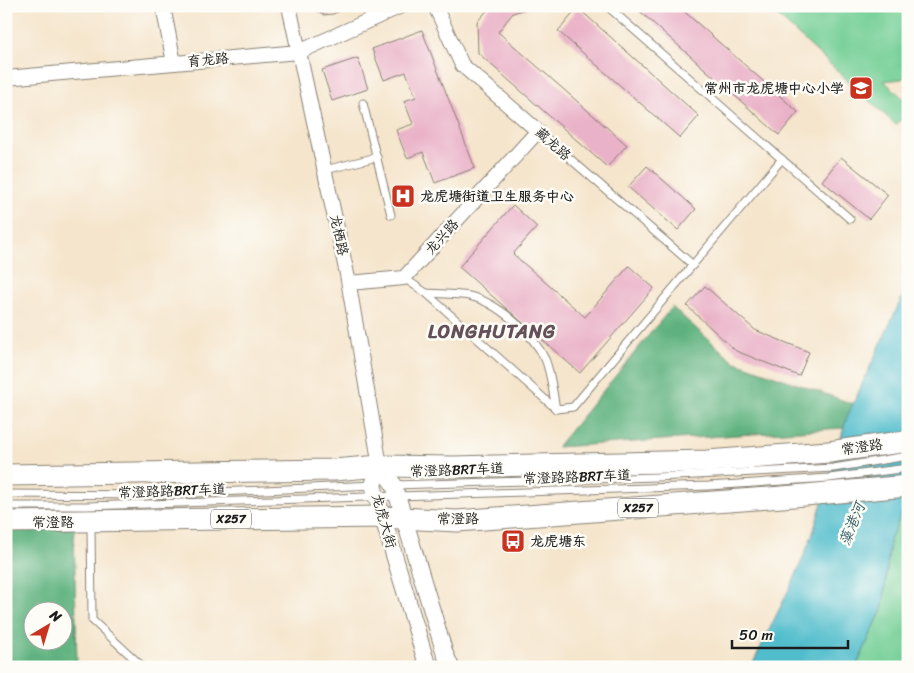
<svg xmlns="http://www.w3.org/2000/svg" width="914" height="673" font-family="Sriracha,'LXGW WenKai TC',sans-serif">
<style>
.green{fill:#74cf96;stroke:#487659}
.forest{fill:#5fb27f;stroke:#3e674e;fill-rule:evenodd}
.water{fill:#51bdcc;stroke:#366c74}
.building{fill:#eab2c8}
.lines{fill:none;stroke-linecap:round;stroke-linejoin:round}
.service-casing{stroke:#888074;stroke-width:9}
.minor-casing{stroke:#888074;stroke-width:16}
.tertiary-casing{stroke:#888074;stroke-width:18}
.primary-casing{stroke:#888074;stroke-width:23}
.service{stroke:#fff;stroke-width:7}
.minor{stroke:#fff;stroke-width:14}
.tertiary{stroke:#fff;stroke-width:16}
.primary{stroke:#fff;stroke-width:21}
.labels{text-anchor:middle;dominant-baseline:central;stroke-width:5;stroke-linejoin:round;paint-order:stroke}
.shield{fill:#fdfcf7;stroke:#605f5e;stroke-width:1}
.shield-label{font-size:12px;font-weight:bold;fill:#1c1c1c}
.street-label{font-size:14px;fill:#1c1c1c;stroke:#fdfcf7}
.poi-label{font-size:14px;font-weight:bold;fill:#1c1c1c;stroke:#fdfcf7;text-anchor:start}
.water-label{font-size:15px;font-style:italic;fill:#315c62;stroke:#fdfcf7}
.district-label{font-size:19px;font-weight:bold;letter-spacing:1px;fill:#645058;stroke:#fdfcf7}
</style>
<rect width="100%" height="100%" fill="#fdfcf7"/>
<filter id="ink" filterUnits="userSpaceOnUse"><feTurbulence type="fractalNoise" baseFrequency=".02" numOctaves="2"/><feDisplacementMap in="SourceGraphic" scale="10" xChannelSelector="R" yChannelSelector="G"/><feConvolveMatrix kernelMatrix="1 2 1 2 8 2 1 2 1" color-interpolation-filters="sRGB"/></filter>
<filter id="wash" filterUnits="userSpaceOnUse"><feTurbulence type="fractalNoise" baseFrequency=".0096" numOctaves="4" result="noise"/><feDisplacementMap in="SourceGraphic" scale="20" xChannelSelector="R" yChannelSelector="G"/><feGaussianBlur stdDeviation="1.12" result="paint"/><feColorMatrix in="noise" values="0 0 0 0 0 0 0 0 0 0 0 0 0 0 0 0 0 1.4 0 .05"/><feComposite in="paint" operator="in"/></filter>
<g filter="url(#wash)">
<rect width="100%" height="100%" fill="#f5e5cc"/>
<g class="green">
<polygon points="767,6 908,6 908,76 901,79 884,81 908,103 908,112 896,125"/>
<polygon points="908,510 908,658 904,667 856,667 883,607 890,540 902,512"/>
</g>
<g class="forest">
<polygon points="672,307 733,361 853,404 844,428 557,447"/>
<path d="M 74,528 L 77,667 L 6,667 L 6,529 ZM 32,610 L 62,610 L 62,640 L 32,640 Z"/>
</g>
<polygon class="water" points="908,284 908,499 890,540 883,607 856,667 751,667 795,577 813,533 847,417"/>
<g id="blocks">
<g class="building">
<polygon points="308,6 351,6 333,14 324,15"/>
<polygon points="491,6 534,6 513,13 498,32 627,145 607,167 478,53 477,22"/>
<polygon points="634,6 678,6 798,112 779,135"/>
<polygon points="578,8 699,116 680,138 558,31"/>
<polygon points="422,30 475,168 435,183 423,152 407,158 396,130 413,124 404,101 416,97 406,72 384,80 372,49"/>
<polygon points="358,58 368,89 332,101 322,70"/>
<polygon points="841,157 888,195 869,219 822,181"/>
<polygon points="647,166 696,209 678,230 628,187"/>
<polygon points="513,205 537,227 513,254 585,317 629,266 654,288 580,373 459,267"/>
<polygon points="705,286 755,330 809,352 799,376 736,351 687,306"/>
<polygon points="6,394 9,394 10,428 6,428"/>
</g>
</g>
</g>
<g filter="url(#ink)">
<use href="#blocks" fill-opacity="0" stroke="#888074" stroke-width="1"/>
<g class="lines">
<g class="service-casing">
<g id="service">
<polyline points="607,6 850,219"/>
<polyline points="363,103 391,215"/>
<polyline points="538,131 693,265"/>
<polyline points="325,170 377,157"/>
<polyline points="404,278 426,293 556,409 573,407 782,159"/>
<path d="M 427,293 C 441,294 456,294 469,296 C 497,302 533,334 545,359 C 551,373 553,394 556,409"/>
<polyline points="394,485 657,477 833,468 908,456"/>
<polyline points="6,494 151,495 374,485"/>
<polyline points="6,506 87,506 708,486 829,478 908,468"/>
<polyline points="91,524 92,620 143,667"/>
</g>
</g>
<g class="minor-casing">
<g id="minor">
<polyline points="163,6 174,63"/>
<polyline points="289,6 347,274 380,466"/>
<polyline points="6,78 299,52 401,6"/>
<polyline points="349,283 404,278 538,131 462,65 435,6"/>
</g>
</g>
<g class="tertiary-casing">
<g id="tertiary">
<polyline points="380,466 394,485 445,654 451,667"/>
<polyline points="380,466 373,485 425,658 430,667"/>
</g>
</g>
<g class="primary-casing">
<g id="primary">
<polyline points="6,475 334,470 380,466 453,467 707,461 829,452 908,441"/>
<polyline points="6,522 382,517 457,521 782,497 908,486"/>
</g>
</g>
<use href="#service" class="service"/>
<use href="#minor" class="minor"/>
<use href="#tertiary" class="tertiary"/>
<use href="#primary" class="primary"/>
</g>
</g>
<defs>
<g id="school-square" transform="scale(1.25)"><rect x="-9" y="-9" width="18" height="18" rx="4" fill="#c8321e" stroke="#fdfcf7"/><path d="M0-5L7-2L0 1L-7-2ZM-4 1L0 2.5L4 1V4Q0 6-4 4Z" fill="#fff"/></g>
<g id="hospital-square" transform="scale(1.25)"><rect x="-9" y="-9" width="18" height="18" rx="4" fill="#c8321e" stroke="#fdfcf7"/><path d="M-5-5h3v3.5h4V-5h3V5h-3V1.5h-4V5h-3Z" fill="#fff"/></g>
<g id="bus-square" transform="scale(1.25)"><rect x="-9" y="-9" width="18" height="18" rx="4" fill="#c8321e" stroke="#fdfcf7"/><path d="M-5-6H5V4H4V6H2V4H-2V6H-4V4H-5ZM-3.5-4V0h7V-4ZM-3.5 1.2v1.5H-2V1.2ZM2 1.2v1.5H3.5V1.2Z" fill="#fff"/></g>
</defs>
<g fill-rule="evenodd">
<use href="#school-square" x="861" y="88"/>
<use href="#hospital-square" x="403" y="196"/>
<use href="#bus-square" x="513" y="541"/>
</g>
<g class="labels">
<g class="shield">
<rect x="618" y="498.5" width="40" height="19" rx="4"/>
<rect x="211" y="509.5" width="40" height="19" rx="4"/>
</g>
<g class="shield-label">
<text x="638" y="508">X257</text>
<text x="231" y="519">X257</text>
</g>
<g class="street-label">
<text transform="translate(208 60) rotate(-5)">育龙路</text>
<text transform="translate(553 144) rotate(41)">藏龙路</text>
<text transform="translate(339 235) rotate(78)">龙栖路</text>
<text transform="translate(442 237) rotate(-48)">龙兴路</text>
<text transform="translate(862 447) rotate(-8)">常澄路</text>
<text transform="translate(457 470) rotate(-2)">常澄路BRT车道</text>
<text transform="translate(577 477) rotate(-2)">常澄路路BRT车道</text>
<text transform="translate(172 491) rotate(-2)">常澄路路BRT车道</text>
<text transform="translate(458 519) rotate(-1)">常澄路</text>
<text transform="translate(384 521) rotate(74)">龙虎大街</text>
<text x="53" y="522">常澄路</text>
</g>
<g class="poi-label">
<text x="844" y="88" text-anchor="end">常州市龙虎塘中心小学</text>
<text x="420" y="196">龙虎塘街道卫生服务中心</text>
<text x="530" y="541">龙虎塘东</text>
</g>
<g class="water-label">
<text transform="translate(852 524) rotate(-68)">藻港河</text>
</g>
<g class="district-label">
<text x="492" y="331">LONGHUTANG</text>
</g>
</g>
<rect width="914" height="673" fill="none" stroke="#fdfcf7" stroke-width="25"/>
<g transform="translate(48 626) rotate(38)"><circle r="24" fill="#fdfcf7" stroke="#a3a29f"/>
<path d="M0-4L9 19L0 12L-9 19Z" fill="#c8321e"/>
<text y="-8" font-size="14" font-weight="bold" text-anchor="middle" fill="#1c1c1c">N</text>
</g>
<path d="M732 640v8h116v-8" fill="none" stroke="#1c1c1c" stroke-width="2.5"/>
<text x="739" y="640" font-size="15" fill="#1c1c1c" stroke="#fdfcf7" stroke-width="4" paint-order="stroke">50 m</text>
</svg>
